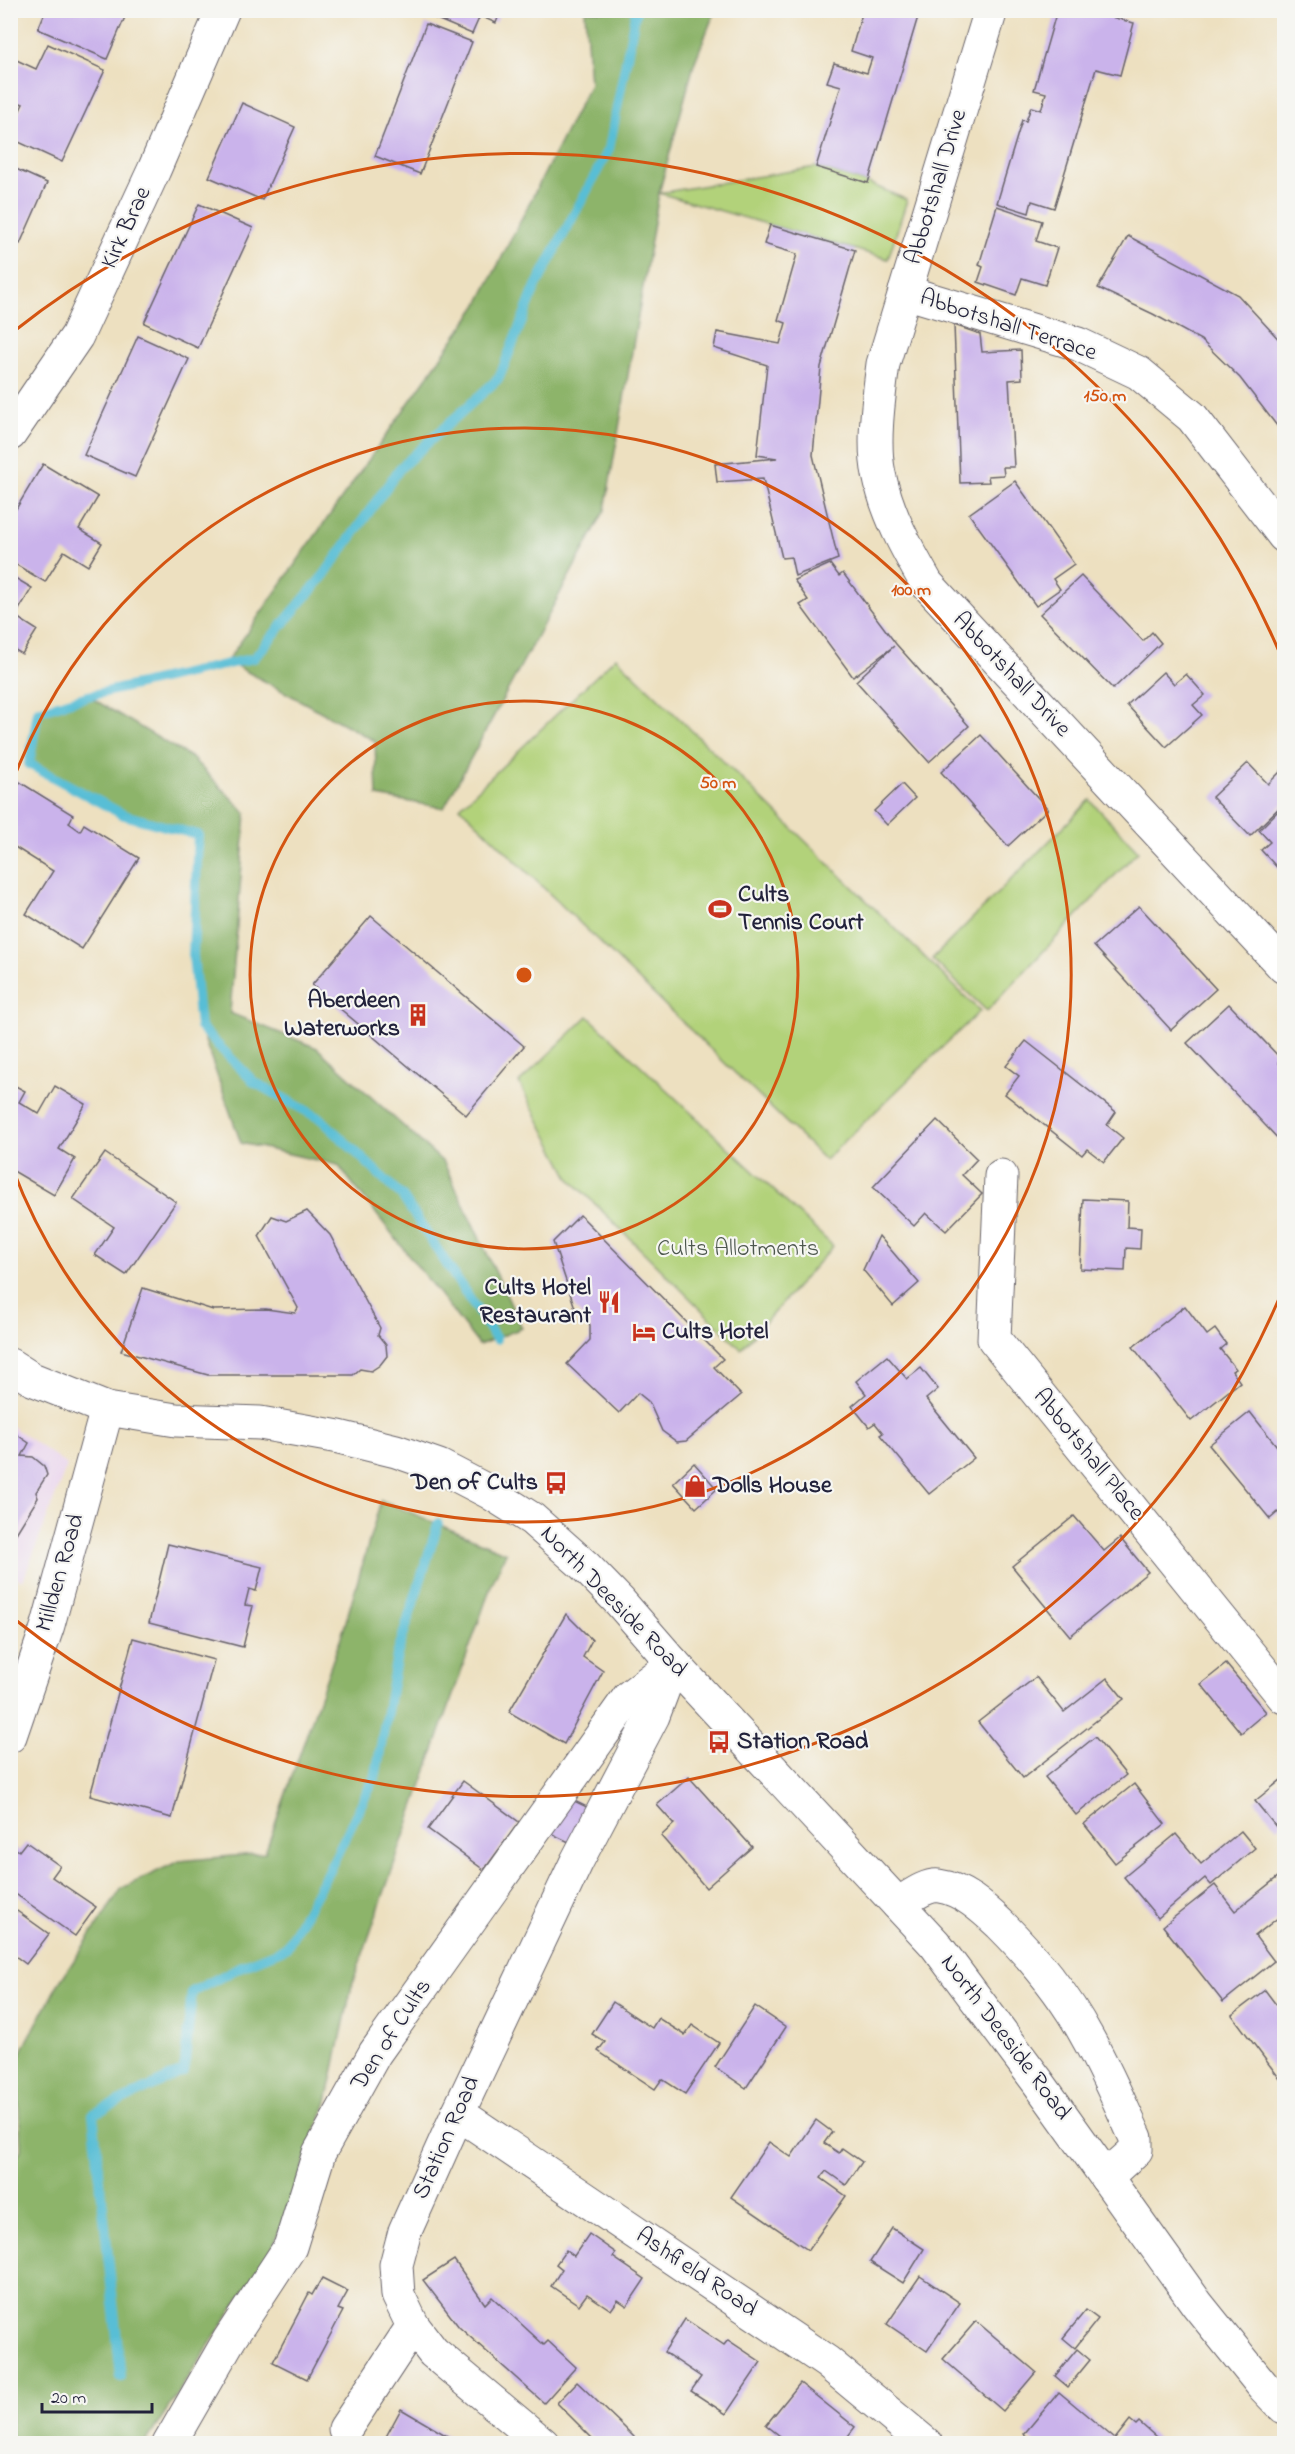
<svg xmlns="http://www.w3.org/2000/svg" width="1295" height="2454" font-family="'Indie Flower',sans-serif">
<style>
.built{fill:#e9d2ed}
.green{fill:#b2d27a;stroke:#6a7a5a;stroke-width:1.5}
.forest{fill:#8db46a;stroke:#586b52;stroke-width:1.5}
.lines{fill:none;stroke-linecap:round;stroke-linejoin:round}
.stream{stroke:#58bed5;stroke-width:10}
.building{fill:#cab3eb}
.minor-casing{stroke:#69646a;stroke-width:35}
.major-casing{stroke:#69646a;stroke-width:35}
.minor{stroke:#fff;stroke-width:33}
.major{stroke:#fff;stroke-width:33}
.ring{fill:none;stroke:#d45411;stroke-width:3}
.labels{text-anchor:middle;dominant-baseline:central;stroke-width:4.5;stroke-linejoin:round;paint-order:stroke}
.street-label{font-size:24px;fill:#22223b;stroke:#f6f6f2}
.poi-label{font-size:24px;font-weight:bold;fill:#22223b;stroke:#f6f6f2;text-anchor:start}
.park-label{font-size:24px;fill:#4d574e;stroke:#f6f6f2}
.centre{fill:#d45411;stroke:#f6f6f2;stroke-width:3}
.ring-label{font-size:18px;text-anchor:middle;font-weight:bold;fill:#d45411;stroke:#f6f6f2;stroke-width:4.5;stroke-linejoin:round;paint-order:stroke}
</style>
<rect width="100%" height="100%" fill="#f6f6f2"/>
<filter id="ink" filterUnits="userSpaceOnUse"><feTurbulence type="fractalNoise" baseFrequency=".0167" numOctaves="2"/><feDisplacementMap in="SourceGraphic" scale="12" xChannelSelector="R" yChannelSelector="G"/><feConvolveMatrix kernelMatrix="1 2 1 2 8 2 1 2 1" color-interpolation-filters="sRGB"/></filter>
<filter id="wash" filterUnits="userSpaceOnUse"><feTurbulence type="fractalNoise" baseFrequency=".008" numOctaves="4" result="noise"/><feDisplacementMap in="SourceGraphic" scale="24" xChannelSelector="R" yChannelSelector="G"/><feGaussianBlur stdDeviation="1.35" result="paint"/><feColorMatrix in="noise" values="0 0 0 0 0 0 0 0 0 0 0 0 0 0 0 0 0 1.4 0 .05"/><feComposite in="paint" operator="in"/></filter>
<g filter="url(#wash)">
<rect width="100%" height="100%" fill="#ede0c0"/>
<polygon class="built" points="10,1425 67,1465 23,1581 11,1575"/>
<g class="green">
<polygon points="816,167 868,183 907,200 888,259 659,193"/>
<polygon points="616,657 980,1011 825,1160 460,807"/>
<polygon points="1090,800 1138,851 987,1011 932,959"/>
<polygon points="588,1016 833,1246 741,1349 570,1179 519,1083"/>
</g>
<g class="forest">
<polygon points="585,11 715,11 694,64 659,193 605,510 444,808 377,796 375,741 227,661 477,306 590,84"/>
<polygon points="88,696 192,758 246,813 230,1013 317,1048 444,1163 522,1328 479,1345 338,1165 241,1143 200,1027 193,955 198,835 124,815 29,764 38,711"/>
<polygon points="381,1500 506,1553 491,1586 352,1985 327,2102 273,2247 146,2442 151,2443 11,2443 10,2166 21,2150 17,2060 57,1986 122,1888 179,1861 265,1853 344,1628"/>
</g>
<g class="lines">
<g class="stream">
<polyline points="496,1339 402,1196 321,1119 254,1082 200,1027 193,955 198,835 124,815 29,764 38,711 88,696 254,658 325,574 400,468 499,378 536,286 609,149 636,10"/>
<polyline points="121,2377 93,2114 184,2071 192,1992 242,1966 286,1948 332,1864 376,1774 397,1655 438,1524"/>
</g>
</g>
<g id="blocks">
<g class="building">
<polygon points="46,10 128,10 107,59 38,29"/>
<polygon points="435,10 501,10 496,23 480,16 472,34 432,17"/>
<polygon points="863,10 920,10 868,183 816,167 841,86 827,82 834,63 867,73 872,58 851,51"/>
<polygon points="1057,10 1112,10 1111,17 1134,23 1120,75 1096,69 1054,208 1032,201 1029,213 997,203 1022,120 1026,121 1031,107 1041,110 1046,93 1034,90"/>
<polygon points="426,24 472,42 420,174 375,156"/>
<polygon points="48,44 105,70 62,162 10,138 10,131 23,104 10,99 10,57 36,69"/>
<polygon points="242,103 295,127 262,200 209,177"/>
<polygon points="16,169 47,183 20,244 10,239 10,182"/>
<polygon points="199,204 253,228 198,348 144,323"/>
<polygon points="997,206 1042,221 1036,241 1057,248 1045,285 1022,278 1016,295 978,282 983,267 979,265"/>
<polygon points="770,225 855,250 821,367 813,455 838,559 795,576 791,557 782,558 763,479 717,482 715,464 777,458 757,455 767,365 714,348 717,332 780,344 786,323 778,320 797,254 764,244"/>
<polygon points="1128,236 1238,295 1284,345 1284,435 1240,378 1201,340 1153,314 1098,288"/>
<polygon points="954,325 980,334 982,352 1021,350 1022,379 1009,380 1014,467 1003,467 1004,475 988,476 989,482 960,483"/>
<polygon points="138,336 189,359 135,477 84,455"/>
<polygon points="43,464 98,497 79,529 102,543 88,566 64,551 45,582 10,561 10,519"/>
<polygon points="1015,481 1074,564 1053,579 1060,589 1036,606 969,514"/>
<polygon points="830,564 839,576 843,573 896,644 969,726 929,762 856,681 894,646 853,677 800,605 808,600 794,580"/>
<polygon points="10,575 32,588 15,616 37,630 22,654 10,647"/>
<polygon points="1081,576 1143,641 1152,632 1161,643 1113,689 1040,614"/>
<polygon points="1163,672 1174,684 1186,674 1205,695 1193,705 1202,715 1166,747 1127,705"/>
<polygon points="981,735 1048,809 1008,846 941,772"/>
<polygon points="1248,763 1268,784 1284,768 1284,803 1250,836 1212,797"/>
<polygon points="10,776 73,815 69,823 80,831 84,824 139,858 82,949 26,914 53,871 10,844"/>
<polygon points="902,784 915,798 887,825 874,811"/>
<polygon points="1284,805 1284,875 1261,850 1270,842 1259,830"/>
<polygon points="1139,906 1216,989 1171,1030 1094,946"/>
<polygon points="371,916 524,1046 466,1115 312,985"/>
<polygon points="1229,1004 1281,1059 1278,1062 1284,1069 1284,1145 1187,1043"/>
<polygon points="1026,1041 1116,1112 1107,1125 1123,1138 1104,1162 1087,1149 1082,1155 1005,1094 1019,1076 1006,1066"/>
<polygon points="10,1083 25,1091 19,1102 39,1114 55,1086 86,1104 59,1149 75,1159 54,1195 10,1169"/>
<polygon points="937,1120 977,1159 962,1175 982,1194 946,1231 926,1213 914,1226 873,1187"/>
<polygon points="105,1153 176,1202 126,1275 95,1255 114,1227 73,1199"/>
<polygon points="1083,1199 1128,1201 1127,1227 1141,1228 1140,1249 1126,1248 1125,1271 1080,1269"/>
<polygon points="307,1211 330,1235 380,1328 378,1335 386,1345 387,1356 380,1365 371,1371 360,1369 353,1375 208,1375 121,1351 143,1288 213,1310 266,1309 295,1313 298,1308 259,1236 272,1216 286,1221"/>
<polygon points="580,1215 723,1359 714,1367 741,1395 686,1441 677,1442 662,1431 649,1402 638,1393 619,1413 567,1364 590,1340 590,1325 575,1308 553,1242"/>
<polygon points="879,1236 919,1283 893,1306 863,1270"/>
<polygon points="1185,1306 1207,1335 1215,1329 1226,1344 1220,1349 1236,1369 1232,1371 1240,1382 1191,1421 1133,1347"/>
<polygon points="887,1356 907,1379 921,1368 938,1389 926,1399 974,1458 929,1494 880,1435 883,1433 875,1423 869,1427 852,1406 866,1394 856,1381"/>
<polygon points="1250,1412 1284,1455 1284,1520 1278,1512 1270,1519 1209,1445"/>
<polygon points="10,1430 29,1443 22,1456 33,1457 44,1466 47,1475 36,1492 38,1498 10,1543"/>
<polygon points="694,1463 717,1489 696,1508 673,1483"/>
<polygon points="1074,1516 1104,1551 1120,1538 1148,1572 1070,1636 1012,1566"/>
<polygon points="168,1544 262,1567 256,1591 249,1589 245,1605 253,1606 243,1647 149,1623"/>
<polygon points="566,1614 592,1640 583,1657 603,1671 564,1744 509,1712"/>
<polygon points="133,1638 214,1660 172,1818 90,1796"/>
<polygon points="1226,1664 1266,1712 1241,1733 1201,1684"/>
<polygon points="1036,1677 1064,1712 1107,1678 1124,1699 1023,1778 978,1722"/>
<polygon points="1095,1737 1126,1775 1076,1815 1045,1777"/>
<polygon points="689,1777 752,1847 706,1888 661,1836 674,1824 657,1805"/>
<polygon points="1281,1780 1284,1785 1284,1822 1277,1828 1255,1801"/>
<polygon points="463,1781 519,1822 484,1870 428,1829"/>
<polygon points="1134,1784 1165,1824 1115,1863 1084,1824"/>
<polygon points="566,1797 589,1808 571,1843 548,1832"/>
<polygon points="1241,1831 1255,1848 1211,1885 1205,1878 1158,1918 1124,1877 1176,1834 1201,1864"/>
<polygon points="26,1842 60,1866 52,1877 96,1907 75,1936 10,1890 10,1845 19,1851"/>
<polygon points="1284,1872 1284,1913 1255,1936 1274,1961 1223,2002 1163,1926 1215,1885 1235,1911"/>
<polygon points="10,1906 49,1934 26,1964 10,1952"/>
<polygon points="1265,1990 1280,2010 1284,2007 1283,2083 1232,2015"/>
<polygon points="613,2002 652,2028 658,2018 685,2035 692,2025 719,2043 685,2094 662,2079 655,2089 598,2051 605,2042 592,2034"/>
<polygon points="755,2006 786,2027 746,2088 715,2067"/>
<polygon points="816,2120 832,2132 824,2143 839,2153 842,2148 862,2162 846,2185 826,2171 821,2178 846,2196 808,2250 731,2197 769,2142 791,2157"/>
<polygon points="892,2228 924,2249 903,2283 870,2262"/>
<polygon points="589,2234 616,2253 613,2257 645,2279 627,2306 618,2300 611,2310 587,2294 579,2305 551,2286 562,2269 556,2264 566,2250 574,2256"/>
<polygon points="454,2260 485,2304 492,2297 544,2345 548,2341 576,2367 544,2403 459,2327 423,2280"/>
<polygon points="920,2276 960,2303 927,2351 887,2324"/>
<polygon points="322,2278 348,2291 338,2309 343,2311 307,2379 273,2362 309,2293 312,2295"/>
<polygon points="1086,2310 1098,2319 1075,2348 1063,2338"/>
<polygon points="685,2319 724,2345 728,2340 761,2362 726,2414 691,2391 701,2377 664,2352"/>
<polygon points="976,2321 1036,2372 1003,2411 943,2359"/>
<polygon points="1077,2349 1090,2360 1068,2387 1055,2376"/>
<polygon points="577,2382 622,2425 641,2444 598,2444 557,2403"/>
<polygon points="800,2383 855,2427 842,2444 782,2444 785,2440 766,2425"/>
<polygon points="1059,2392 1115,2439 1130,2420 1136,2425 1139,2422 1164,2444 1036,2444 1024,2434"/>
<polygon points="401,2409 461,2444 382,2444"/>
</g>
</g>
</g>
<g filter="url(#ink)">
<use href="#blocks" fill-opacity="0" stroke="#69646a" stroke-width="1.5"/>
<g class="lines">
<g class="minor-casing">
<g id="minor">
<path d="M 991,10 L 883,364 C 879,396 872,443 879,474 C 887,514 907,549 927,584 L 1284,967"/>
<polyline points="905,292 1078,344 1139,373 1192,417 1284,536"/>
<polyline points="10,434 77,336 154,170 223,10"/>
<polyline points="1001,1176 994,1339 1284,1697"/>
<polyline points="10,1736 48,1625 107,1409"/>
<path d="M 898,1904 C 909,1898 926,1884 939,1886 C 962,1889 983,1908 1000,1924 C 1033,1957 1064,1994 1086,2035 C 1105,2068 1120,2104 1136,2138 L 1136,2150 L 1106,2177"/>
<polyline points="458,2113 827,2362 926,2444"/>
<polyline points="345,2429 413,2326"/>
<polyline points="169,2444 229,2340 290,2247 319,2153 375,2053 629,1697 673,1663"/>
<polyline points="543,2444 433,2352 413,2326 398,2295 396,2265 405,2231 458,2113 577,1861 653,1716 673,1663"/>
</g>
</g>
<g class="major-casing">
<polyline id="major" points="10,1365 32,1379 107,1409 176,1420 260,1423 339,1437 396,1451 439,1466 489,1492 532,1519 585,1566 620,1602 673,1663 935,1944 1038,2082 1197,2304 1263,2386 1284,2408"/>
</g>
<use href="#minor" class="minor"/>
<use href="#major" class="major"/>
</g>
</g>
<g class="ring">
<circle cx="524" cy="975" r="274"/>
<path d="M12 783A547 547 0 1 1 12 1167"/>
<path d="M1283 1289A821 821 0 0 1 13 1618M13 332A821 821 0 0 1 1283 661"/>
</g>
<defs>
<g id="stadium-bare" transform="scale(1.8)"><path d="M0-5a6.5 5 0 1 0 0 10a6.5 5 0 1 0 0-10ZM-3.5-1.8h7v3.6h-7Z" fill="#c8321e" stroke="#f6f6f2" stroke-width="2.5" paint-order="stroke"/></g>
<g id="building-bare" transform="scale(1.8)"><path d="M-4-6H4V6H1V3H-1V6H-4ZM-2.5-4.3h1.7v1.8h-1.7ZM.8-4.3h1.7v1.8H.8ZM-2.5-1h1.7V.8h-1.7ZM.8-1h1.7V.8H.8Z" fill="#c8321e" stroke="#f6f6f2" stroke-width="2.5" paint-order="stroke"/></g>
<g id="restaurant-bare" transform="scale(1.8)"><path d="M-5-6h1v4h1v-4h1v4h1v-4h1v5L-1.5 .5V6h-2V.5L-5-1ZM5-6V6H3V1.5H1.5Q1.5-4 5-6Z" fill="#c8321e" stroke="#f6f6f2" stroke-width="2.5" paint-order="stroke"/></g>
<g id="hotel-bare" transform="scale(1.8)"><path d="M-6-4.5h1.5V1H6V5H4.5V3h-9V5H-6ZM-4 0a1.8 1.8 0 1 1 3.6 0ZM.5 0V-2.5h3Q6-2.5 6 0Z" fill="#c8321e" stroke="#f6f6f2" stroke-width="2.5" paint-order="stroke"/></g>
<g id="bus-bare" transform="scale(1.8)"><path d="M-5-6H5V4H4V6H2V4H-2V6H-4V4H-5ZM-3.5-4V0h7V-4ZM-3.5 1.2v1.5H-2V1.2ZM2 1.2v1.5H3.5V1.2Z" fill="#c8321e" stroke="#f6f6f2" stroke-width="2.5" paint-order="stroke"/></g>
<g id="shop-bare" transform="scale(1.8)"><path d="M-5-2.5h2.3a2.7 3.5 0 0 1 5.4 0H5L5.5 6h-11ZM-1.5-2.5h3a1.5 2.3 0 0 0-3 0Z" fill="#c8321e" stroke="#f6f6f2" stroke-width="2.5" paint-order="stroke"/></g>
</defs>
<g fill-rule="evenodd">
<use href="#stadium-bare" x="720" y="909"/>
<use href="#building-bare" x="418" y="1015"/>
<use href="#restaurant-bare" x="609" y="1302"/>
<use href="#hotel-bare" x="644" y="1332"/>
<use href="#bus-bare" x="556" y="1483"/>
<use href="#shop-bare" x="695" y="1486"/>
<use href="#bus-bare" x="719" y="1742"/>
</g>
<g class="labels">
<g class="street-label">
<text transform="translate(937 187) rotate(-73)">Abbotshall Drive</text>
<text transform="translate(127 228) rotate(-65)">Kirk Brae</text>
<text transform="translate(1008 326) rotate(18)">Abbotshall Terrace</text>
<text transform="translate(1011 675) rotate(47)">Abbotshall Drive</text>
<text transform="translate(1088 1455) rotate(51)">Abbotshall Place</text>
<text transform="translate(61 1573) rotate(-74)">Millden Road</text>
<text transform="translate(613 1602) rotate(46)">North Deeside Road</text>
<text transform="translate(392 2035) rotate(-57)">Den of Cults</text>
<text transform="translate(1005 2038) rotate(53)">North Deeside Road</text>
<text transform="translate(447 2138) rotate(-66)">Station Road</text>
<text transform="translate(696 2273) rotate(34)">Ashfield Road</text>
</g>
<g class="poi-label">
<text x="738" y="895">Cults<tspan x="738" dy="28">Tennis Court</tspan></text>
<text x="400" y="1001" text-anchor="end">Aberdeen<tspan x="400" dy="28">Waterworks</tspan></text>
<text x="591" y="1288" text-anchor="end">Cults Hotel<tspan x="591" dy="28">Restaurant</tspan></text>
<text x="662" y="1332">Cults Hotel</text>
<text x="538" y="1483" text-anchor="end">Den of Cults</text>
<text x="713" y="1486">Dolls House</text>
<text x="737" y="1742">Station Road</text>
</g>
<g class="park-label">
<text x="738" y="1249">Cults Allotments</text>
</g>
</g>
<circle cx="524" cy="975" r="9" class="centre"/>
<g class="ring-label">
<text x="1105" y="401">150 m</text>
<text x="911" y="595">100 m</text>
<text x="718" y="788">50 m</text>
</g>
<rect width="1295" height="2454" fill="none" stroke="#f6f6f2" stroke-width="36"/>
<path d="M42 2403v9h110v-9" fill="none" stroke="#22223b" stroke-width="3"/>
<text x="51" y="2403" font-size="18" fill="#22223b" stroke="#f6f6f2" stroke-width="4.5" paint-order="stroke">20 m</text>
</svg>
